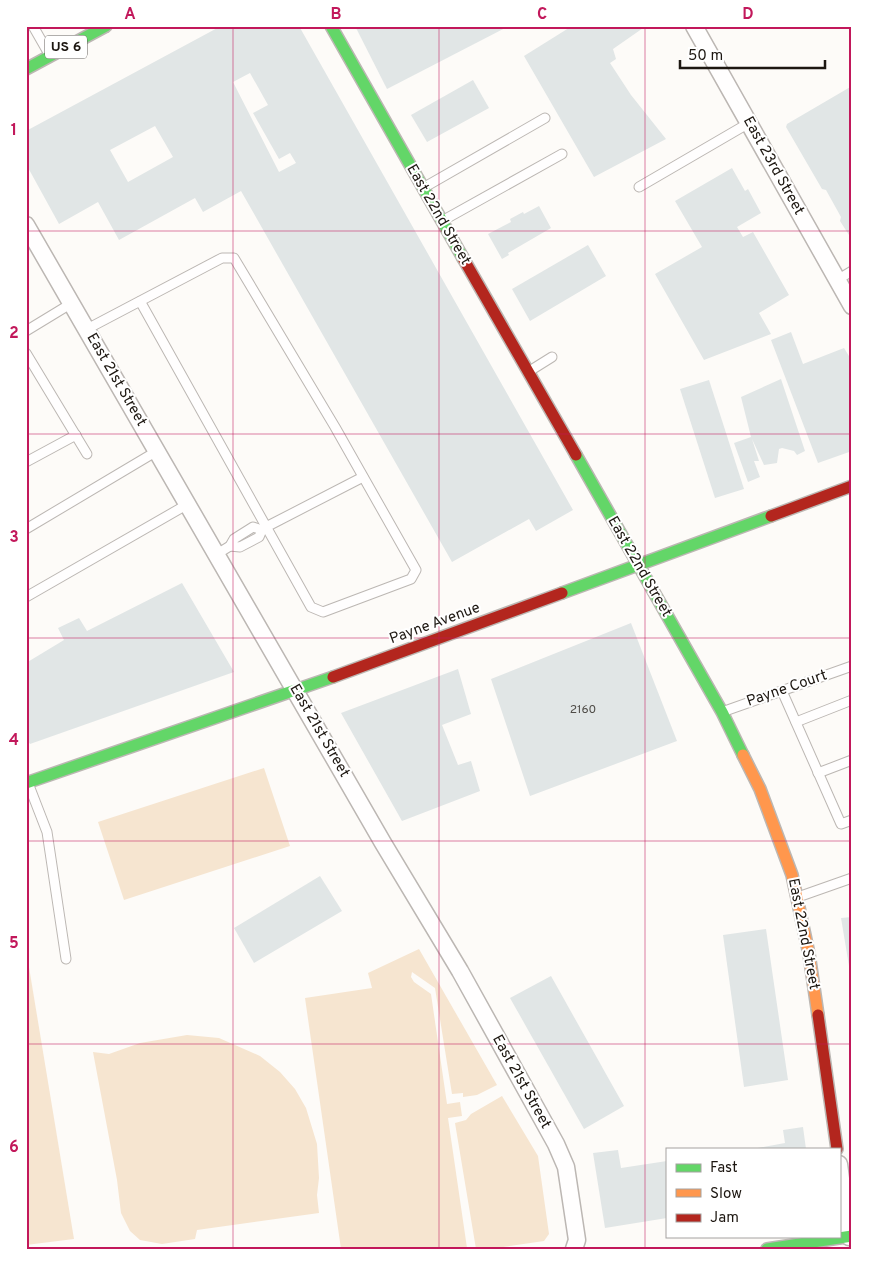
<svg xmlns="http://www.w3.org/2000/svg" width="878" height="1275" font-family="Overpass,sans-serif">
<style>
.green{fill:#f6e5d0}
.building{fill:#e1e6e6;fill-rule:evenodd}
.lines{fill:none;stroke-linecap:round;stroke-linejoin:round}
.lane-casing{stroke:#bcb7b3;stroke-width:11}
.street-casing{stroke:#bcb7b3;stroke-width:19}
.fast-casing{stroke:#bcb7b3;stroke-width:14}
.slow-casing{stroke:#bcb7b3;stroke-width:14}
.jam-casing{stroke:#bcb7b3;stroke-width:14}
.lane{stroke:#fffefe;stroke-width:9}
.street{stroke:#fffefe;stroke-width:16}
.fast{stroke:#63d668;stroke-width:11}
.slow{stroke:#ff974d;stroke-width:11}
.jam{stroke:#b3261e;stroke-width:11}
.grid{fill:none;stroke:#c2185b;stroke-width:1;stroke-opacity:0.55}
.labels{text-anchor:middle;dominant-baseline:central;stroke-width:4;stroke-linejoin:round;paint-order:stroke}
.number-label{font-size:12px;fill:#4f4c47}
.shield{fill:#fff;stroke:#615d58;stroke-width:1}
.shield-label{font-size:14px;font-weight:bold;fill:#1d1711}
.street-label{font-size:15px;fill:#1d1711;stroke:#fff}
.neatline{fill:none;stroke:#c2185b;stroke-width:2}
.grid-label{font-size:16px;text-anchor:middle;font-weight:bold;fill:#c2185b}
</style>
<rect width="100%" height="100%" fill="#fdfbf8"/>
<g class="green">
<polygon points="264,768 290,846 124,900 98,822"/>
<polygon points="26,949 74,1239 26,1245"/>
<polygon points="419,949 497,1085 477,1095 463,1097 463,1093 452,1094 435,988 412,972 411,977 414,982 431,994 447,1104 460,1102 462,1116 448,1118 467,1248 341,1249 305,998 372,988 368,973"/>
<polygon points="187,1035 219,1038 260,1056 280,1072 295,1089 306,1108 317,1144 319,1178 317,1195 319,1213 197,1230 195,1239 162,1244 140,1240 130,1231 121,1213 117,1180 93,1052 109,1054 140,1043"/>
<polygon points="502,1096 538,1156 549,1234 544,1241 490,1249 476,1249 455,1123 466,1120 471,1114"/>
</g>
<g class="building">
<path d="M 221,26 L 299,26 L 573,510 L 536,531 L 529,519 L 452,562 L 241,191 L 203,212 L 195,198 L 119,240 L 98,202 L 59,224 L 26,164 L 26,131 ZM 250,73 L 268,105 L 253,113 L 279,159 L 290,153 L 296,163 L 279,172 L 233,82 ZM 155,126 L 173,157 L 128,182 L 110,150 Z"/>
<polygon points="355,26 509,26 387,89"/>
<polygon points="572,26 646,26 613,49 616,59 610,63 631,95 666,139 594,177 524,56"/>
<polygon points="473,80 489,108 427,142 411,115"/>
<polygon points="852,86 852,234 849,235 840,221 841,217 826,190 822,189 786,127 787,124"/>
<polygon points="732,168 745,191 748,189 761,213 737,227 743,237 753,232 789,295 759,313 771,334 704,360 655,274 702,247 675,201"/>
<polygon points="539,206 551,228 508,253 509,255 502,259 488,234 511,222 510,219 523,212 524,214"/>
<polygon points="588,245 606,276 530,321 512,289"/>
<polygon points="791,332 803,364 844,348 852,361 852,451 818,463 771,340"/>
<polygon points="781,379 805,451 797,455 794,451 782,448 779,449 777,463 764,465 752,439 759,461 754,461 760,477 748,482 734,443 751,437 741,397"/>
<polygon points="709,380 744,489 715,498 680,389"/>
<polygon points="182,583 234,672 30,744 26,738 26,663 64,640 58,628 79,618 87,631"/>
<polygon points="631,623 677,741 530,796 491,679"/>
<polygon points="458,669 471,714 442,725 458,765 471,761 480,791 402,821 341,713"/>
<polygon points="320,876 342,911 254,963 234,928"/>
<polygon points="852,917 852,978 851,978 841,918"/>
<polygon points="766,929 788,1080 744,1087 723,935"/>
<polygon points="551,976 624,1106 584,1129 510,998"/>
<polygon points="803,1127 806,1149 752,1149 785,1143 783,1130"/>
<polygon points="618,1150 621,1168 667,1161 667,1218 605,1228 593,1153"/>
</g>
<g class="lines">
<g class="lane-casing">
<g id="lane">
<polyline points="33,26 49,54"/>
<polyline points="639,187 749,123"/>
<polyline points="423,188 545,118"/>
<polyline points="442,221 562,154"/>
<polyline points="837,280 852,271"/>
<polyline points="87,329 222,258 234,258 335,427 416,570 411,579 323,612 311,607 140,301"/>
<polyline points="26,331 72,303"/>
<polyline points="26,353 87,454"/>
<polyline points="528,372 552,357"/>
<polyline points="26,462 76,435"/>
<polyline points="26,529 157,451"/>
<polyline points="230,546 240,547 259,537 262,530 266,527 363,477"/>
<polyline points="217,554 230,546 234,539 253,527 262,530"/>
<polyline points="26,597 188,504"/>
<polyline points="782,691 841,824 852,820"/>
<polyline points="722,712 852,666"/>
<polyline points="796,722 852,700"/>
<polyline points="818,773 852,760"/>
<polyline points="28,783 47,832 66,959"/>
<polyline points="798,897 852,878"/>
</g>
</g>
<g class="street-casing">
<g id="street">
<polyline points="694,26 852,306"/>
<polyline points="26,225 383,843 460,971 556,1144 566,1167 577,1240 574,1249"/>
<polyline points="839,1164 849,1237"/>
</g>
</g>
<g class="fast-casing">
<g id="fast">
<polyline points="331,26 463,258"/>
<polyline points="26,69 106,26"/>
<polyline points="576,455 722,712 743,755"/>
<polyline points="562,593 771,516"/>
<polyline points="26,783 333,677"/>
<polyline points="767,1249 852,1236"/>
</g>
</g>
<g class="slow-casing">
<polyline id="slow" points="743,755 760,789 792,875 809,954 818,1015"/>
</g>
<g class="jam-casing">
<g id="jam">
<polyline points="463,258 576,455"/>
<polyline points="771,516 852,486"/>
<polyline points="333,677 562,593"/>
<polyline points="818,1015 837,1149"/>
</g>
</g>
<use href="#lane" class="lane"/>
<use href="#street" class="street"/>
<use href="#fast" class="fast"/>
<use href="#slow" class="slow"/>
<use href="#jam" class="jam"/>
</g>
<path class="grid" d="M 233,26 L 233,1249M 439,26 L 439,1249M 645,26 L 645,1249M 26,231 L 852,231M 26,434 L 852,434M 26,638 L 852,638M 26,841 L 852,841M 26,1044 L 852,1044"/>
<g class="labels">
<g class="number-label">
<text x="583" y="710">2160</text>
</g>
<rect class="shield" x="45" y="35.5" width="42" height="23" rx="4"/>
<g class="shield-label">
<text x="66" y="47">US 6</text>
</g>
<g class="street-label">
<text transform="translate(773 166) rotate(61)">East 23rd Street</text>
<text transform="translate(438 215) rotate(60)">East 22nd Street</text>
<text transform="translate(116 380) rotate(60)">East 21st Street</text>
<text transform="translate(639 567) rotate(60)">East 22nd Street</text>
<text transform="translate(435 624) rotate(-20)">Payne Avenue</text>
<text transform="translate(787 689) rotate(-19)">Payne Court</text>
<text transform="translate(319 731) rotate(60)">East 21st Street</text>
<text transform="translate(803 934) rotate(79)">East 22nd Street</text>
<text transform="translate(521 1082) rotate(61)">East 21st Street</text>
</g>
</g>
<rect width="878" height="1275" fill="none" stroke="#ffffff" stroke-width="55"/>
<rect x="666" y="1148" width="175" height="90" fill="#ffffff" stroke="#a5a2a0"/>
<rect x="676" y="1164" width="25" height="8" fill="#63d668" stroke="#a5a2a0"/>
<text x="710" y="1172" font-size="15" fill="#1d1711">Fast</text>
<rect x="676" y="1189" width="25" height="8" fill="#ff974d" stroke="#a5a2a0"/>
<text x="710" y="1198" font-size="15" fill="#1d1711">Slow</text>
<rect x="676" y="1214" width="25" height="8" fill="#b3261e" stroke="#a5a2a0"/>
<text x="710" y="1222" font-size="15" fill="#1d1711">Jam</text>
<path d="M680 60v8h145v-8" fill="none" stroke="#1d1711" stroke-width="2.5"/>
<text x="688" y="60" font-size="15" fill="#1d1711" stroke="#ffffff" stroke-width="4" paint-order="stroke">50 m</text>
<rect x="28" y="28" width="822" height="1220" class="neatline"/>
<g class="grid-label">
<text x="130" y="19">A</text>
<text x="336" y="19">B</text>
<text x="542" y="19">C</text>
<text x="748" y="19">D</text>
<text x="14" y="135">1</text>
<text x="14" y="338">2</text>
<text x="14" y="542">3</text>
<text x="14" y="745">4</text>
<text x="14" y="948">5</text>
<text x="14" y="1152">6</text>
</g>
</svg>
